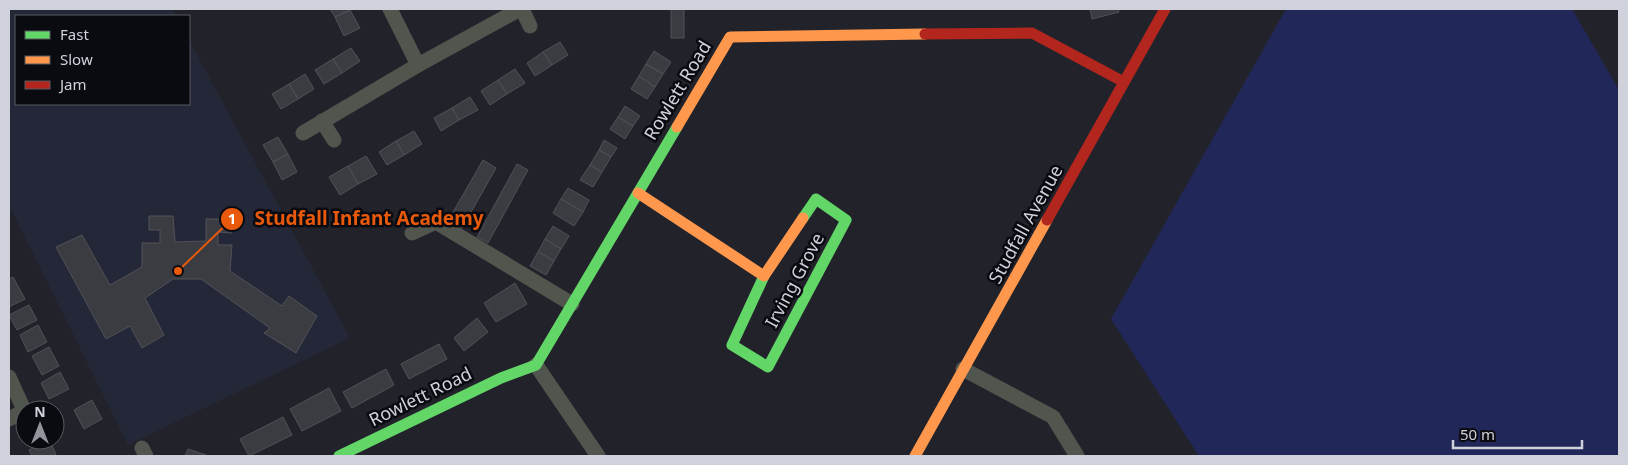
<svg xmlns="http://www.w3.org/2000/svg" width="1628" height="465" font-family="'Noto Sans',sans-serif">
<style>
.built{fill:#242738}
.green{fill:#222759}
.building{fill:#3a3c41;stroke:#515258}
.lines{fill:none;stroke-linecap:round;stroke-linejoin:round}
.street{stroke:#50564e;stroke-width:15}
.fast{stroke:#63d668;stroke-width:11}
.slow{stroke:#ff974d;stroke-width:11}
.jam{stroke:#b3261e;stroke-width:11}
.labels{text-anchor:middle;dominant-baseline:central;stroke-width:5;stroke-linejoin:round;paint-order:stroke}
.street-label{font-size:18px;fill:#d0d2db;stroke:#0a0b10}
.leader{fill:none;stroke:#e8590c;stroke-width:2}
.callout-dot{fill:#e8590c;stroke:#0a0b10;stroke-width:2}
.mark-label{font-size:15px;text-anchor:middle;font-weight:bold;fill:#fff}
.callout-label{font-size:19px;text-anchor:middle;font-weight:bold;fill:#e8590c;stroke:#0a0b10;stroke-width:5;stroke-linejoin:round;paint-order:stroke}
</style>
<rect width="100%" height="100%" fill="#22232a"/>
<polygon class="built" points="9,9 172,9 176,16 16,16 16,104 189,104 189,40 350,338 128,445 9,205"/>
<polygon class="green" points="1286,9 1572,9 1619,90 1619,456 1199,456 1111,319"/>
<g class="building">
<polygon points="330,9 350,9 350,10 335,17"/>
<rect x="671" y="9" width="13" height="29"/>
<polygon points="1090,9 1118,9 1119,12 1092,19"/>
<polygon points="350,10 360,28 344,36 335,17"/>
<polygon points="560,42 568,55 552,65 543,52"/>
<polygon points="351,48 360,61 342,73 333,59"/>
<polygon points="654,51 671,62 663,74 646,64"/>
<polygon points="543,52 552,65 535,76 527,63"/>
<polygon points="333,59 342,73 324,84 315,70"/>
<polygon points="646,64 663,74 655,87 639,76"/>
<polygon points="515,69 525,83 507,94 498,80"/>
<polygon points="305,74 314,89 298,99 289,84"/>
<polygon points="639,76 655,87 647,99 631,89"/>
<polygon points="498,80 507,94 490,105 481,91"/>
<polygon points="289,84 298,99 281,109 272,94"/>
<polygon points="470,97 478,110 459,120 452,108"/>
<polygon points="625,106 640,116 633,126 618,117"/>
<polygon points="452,108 459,120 441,131 434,118"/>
<polygon points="618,117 633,126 625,139 610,129"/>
<polygon points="414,131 422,144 404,155 396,141"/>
<polygon points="278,137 288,154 273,162 263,145"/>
<polygon points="604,140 617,148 611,157 599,150"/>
<polygon points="396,141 404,155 387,165 379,152"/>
<polygon points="599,150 611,157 602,172 590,165"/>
<polygon points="288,154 297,172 282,180 273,162"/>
<polygon points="366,156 377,174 358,184 348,166"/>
<polygon points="483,160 496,168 462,228 448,221"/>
<polygon points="517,164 528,170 488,243 477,237"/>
<polygon points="590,165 602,172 593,187 580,180"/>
<polygon points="348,166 358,184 340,195 329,177"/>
<polygon points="568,188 589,200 583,212 561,199"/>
<polygon points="561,199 583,212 574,226 553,213"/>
<polygon points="149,216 173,216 175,242 206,241 206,219 233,219 231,233 218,232 218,245 232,245 230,271 282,306 289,296 317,316 296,353 264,333 270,328 201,279 173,279 145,298 164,335 142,348 130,326 106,339 56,247 82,235 110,285 142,267 142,243 160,243 160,230 149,230"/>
<polygon points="553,226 569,236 561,249 545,239"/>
<polygon points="545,239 561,249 554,261 538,252"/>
<polygon points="538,252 554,261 546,275 530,266"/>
<polygon points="13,277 25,299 9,307 9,279"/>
<polygon points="515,283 527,304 496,322 484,303"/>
<polygon points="29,305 37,320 17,330 9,315"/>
<polygon points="477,318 488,332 464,351 454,338"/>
<polygon points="38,325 47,342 28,352 20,335"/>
<polygon points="439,344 447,359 409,379 401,364"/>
<polygon points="49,347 59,366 42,375 32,356"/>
<polygon points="386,369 394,385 352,408 343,392"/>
<polygon points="60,372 69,389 49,399 41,383"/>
<polygon points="329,388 341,411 302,431 290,409"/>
<polygon points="92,400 102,419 84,429 74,410"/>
<polygon points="283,417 292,435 249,456 240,439"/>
<polygon points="48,440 49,440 56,454 52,456 32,456 29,450"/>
<polygon points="188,449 209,456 185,456"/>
</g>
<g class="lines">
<g class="street">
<polyline points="522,9 530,26"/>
<polyline points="418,65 520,9"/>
<polyline points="322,121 334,140"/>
<polyline points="303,133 418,65 390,9"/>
<polyline points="412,233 436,222 572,304"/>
<polyline points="536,365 598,456"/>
<polyline points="963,369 1053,417 1077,456"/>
<polyline points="9,377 25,412"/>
<polyline points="9,419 24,411"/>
<polyline points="142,448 146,456"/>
</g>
<g class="fast">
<polyline points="764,276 732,345 768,367 846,220 816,199 803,218"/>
<polyline points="339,456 501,378 536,365 677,127"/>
</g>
<g class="slow">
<polyline points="677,127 730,37 925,34"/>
<polyline points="638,193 764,276 803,218"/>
<polyline points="915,456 1047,220"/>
</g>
<g class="jam">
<polyline points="925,34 1032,33 1124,82"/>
<polyline points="1047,220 1165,9"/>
</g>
</g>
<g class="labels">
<g class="street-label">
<text transform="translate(677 90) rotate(-59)">Rowlett Road</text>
<text transform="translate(1025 224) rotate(-61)">Studfall Avenue</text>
<text transform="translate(794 280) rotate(-62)">Irving Grove</text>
<text transform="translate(420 396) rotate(-26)">Rowlett Road</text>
</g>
</g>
<path class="leader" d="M178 271L232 219"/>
<g class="callout-dot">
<circle cx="178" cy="271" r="5"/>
<circle cx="232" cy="219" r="12"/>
</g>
<g class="mark-label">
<text x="232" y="224">1</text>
</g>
<g class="callout-label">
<text x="369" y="225">Studfall Infant Academy</text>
</g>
<rect width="1628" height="465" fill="none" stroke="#d0d2db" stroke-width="20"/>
<rect x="15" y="15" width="175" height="90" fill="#0a0b10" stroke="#595b61"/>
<rect x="25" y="31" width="25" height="8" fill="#63d668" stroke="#595b61"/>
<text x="60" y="40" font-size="15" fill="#d0d2db">Fast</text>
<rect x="25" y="56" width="25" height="8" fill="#ff974d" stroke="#595b61"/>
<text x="60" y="65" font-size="15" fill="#d0d2db">Slow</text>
<rect x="25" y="81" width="25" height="8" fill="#b3261e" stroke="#595b61"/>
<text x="60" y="90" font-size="15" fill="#d0d2db">Jam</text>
<g transform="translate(40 425)"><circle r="24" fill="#0a0b10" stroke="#595b61"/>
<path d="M0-4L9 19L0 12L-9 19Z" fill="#93959d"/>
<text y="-8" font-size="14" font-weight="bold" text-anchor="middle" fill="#d0d2db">N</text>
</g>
<path d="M1453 440v8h129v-8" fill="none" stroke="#d0d2db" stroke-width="2.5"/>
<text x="1460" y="440" font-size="15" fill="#d0d2db" stroke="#0a0b10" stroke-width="4" paint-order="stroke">50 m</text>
</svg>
